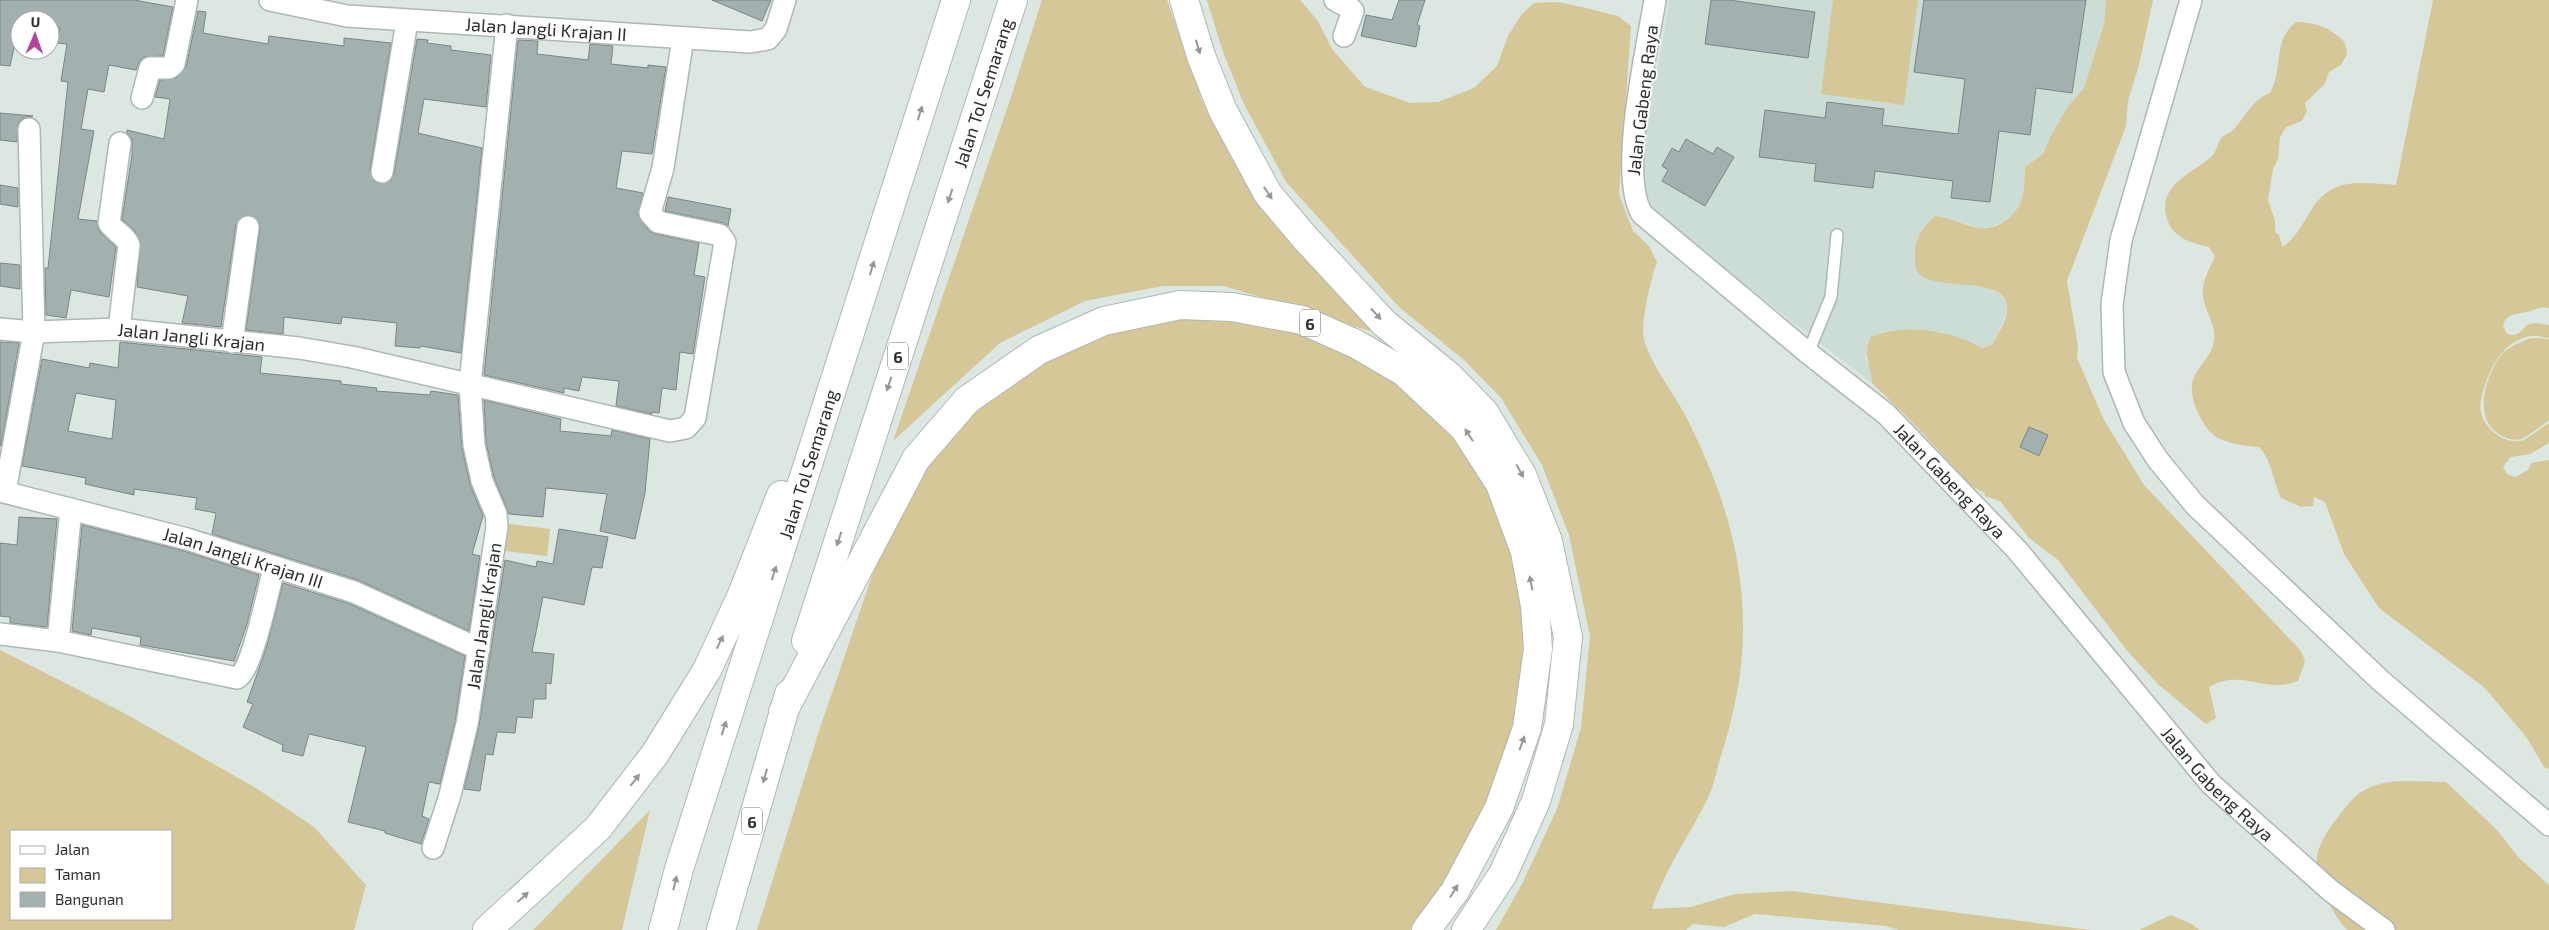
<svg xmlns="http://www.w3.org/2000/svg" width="2549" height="930" font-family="'Exo 2',sans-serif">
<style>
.built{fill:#cbddd4}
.green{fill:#d5c797;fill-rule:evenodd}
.building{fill:#a3b0b0;stroke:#7a8686;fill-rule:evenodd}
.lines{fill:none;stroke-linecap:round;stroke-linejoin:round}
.service-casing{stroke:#aeb8b3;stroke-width:14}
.minor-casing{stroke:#aeb8b3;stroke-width:24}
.motorway-casing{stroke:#aeb8b3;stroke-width:30}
.service{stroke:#fff;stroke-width:11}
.minor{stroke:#fff;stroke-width:21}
.motorway{stroke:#fff;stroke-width:28}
.oneway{fill:#969896}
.labels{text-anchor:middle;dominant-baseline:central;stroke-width:4;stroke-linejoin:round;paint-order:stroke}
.shield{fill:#fff;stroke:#6b6e6d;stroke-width:1}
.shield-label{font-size:16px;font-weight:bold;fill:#2c302e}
.street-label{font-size:18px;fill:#2c302e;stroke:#fff}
</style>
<rect width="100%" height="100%" fill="#dce7e1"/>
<polygon class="built" points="1669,0 2106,0 2104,24 2084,88 2069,105 2052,133 2043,154 2025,167 2022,199 2018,208 2011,217 1991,227 1980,228 1945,217 1935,216 1923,278 1988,288 1999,293 2006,302 2007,312 1993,344 1983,348 1973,342 1939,332 1893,330 1881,332 1865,358 1871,367 1872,383 1637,202 1643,138 1663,39"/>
<g class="green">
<polygon points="1042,0 1167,0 1203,103 1261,208 1386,336 1224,286 1163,286 1085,301 1000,343 893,441 1010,100"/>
<path d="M 1207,0 L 1300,0 L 1318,21 L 1332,49 L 1365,87 L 1410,103 L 1438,102 L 1474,88 L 1497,66 L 1508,36 L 1521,15 L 1534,3 L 1558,2 L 1586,8 L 1618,16 L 1631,26 L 1619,194 L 1633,231 L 1649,246 L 1657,262 C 1651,278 1640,324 1644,340 C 1652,366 1671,389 1684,413 C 1718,478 1742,547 1743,622 C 1744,670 1734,717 1719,762 C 1716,774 1713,787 1708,798 C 1689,836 1665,869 1652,909 L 1691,907 L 1735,894 L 1792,891 L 2090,930 L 1899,930 L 1886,926 L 1755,914 L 1724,927 L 1693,924 L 1686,930 L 1496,930 L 1522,884 L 1557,809 L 1581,728 L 1590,636 L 1569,535 L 1542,465 L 1501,398 L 1464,360 L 1399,307 L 1286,182 L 1243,102 L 1222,49 Z"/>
<polygon points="1833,0 1918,0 1904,105 1821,94"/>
<path d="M 2106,0 L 2153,0 L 2139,65 L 2128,101 L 2126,126 L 2067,281 L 2078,346 L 2077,358 L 2104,420 L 2144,485 L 2301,651 L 2305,661 L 2298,681 C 2291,683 2282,686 2275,685 C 2249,683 2234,673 2209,687 L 2216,718 L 2206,724 L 2159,685 L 2129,653 L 2058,560 L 2029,538 L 2000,501 L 1985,496 L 1985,493 L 1963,482 L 1952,465 L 1910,420 L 1872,383 C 1871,365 1862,354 1871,337 C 1902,322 1954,331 1983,348 L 1993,344 C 1997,335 2006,322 2007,312 C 2012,271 1930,295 1917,271 C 1914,266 1916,258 1915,252 C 1915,239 1925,224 1935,216 C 1951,217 1965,226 1980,228 C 1998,230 2018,215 2022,198 C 2025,188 2024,177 2025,167 L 2043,154 L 2052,133 L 2069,105 L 2084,88 L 2104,24 Z"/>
<path d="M 2433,0 L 2549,0 L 2549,308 C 2538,306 2534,311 2525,312 C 2514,315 2507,313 2503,326 L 2507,334 C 2518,337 2520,332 2527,325 L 2535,323 L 2549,325 L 2549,338 C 2543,337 2535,335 2530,336 C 2500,342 2487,373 2481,400 C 2476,421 2499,444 2520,441 C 2527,440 2542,427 2549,423 L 2549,443 L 2530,454 L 2511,457 L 2503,467 L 2507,474 L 2515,477 L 2528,470 L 2531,463 L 2549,460 L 2549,769 L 2544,767 L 2527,738 L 2485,688 L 2379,608 L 2344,554 L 2325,502 L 2314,497 L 2313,506 L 2301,507 L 2281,498 C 2273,481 2272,460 2259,447 C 2245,446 2231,444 2218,438 C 2202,429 2186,394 2194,377 C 2200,364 2212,356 2214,340 C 2216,323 2205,312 2203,296 C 2201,283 2210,268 2215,256 L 2209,247 C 2190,242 2174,239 2167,219 C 2157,184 2191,175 2212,156 C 2217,151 2218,141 2223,136 C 2226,134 2230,133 2233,130 C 2246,117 2251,100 2270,93 C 2284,67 2272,41 2296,22 C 2316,22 2332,28 2345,43 L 2347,54 L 2341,65 L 2329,72 L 2324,85 L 2305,103 L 2307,111 L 2302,121 L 2286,127 L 2280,137 L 2278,159 L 2273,169 L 2268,200 L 2275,221 L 2275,232 L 2279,235 L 2282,246 L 2284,246 C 2296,237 2302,225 2310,212 C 2331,176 2361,183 2396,185 Z"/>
<polygon points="1181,318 1231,319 1298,332 1350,356 1396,382 1454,436 1489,490 1513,556 1522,608 1525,648 1515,725 1487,803 1444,884 1410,930 757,930 819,731 876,564 927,466 975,410 1046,361 1108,334"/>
<path d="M 2531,338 L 2549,339 L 2549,420 C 2546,423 2523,439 2521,439 C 2514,441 2505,438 2499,434 C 2472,418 2486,376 2501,355 C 2508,347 2521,342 2531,338 Z"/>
<polygon points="501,523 550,529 547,556 497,550"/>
<path d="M 0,650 L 124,713 L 256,788 L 314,827 L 366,885 L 354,930 L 0,930 ZM 11,831 L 171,831 L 171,919 L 11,919 Z"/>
<path d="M 2446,782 L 2497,830 L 2518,857 L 2549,885 L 2549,930 L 2347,930 C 2332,913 2314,881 2317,857 C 2319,841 2332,825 2341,813 C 2354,797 2359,790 2380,784 C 2398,779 2426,782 2446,782 Z"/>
<polygon points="650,810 622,930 533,930"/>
<polygon points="2171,915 2192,924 2199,930 2139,930"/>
</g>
<g class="building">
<polygon points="0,0 134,0 173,7 163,56 144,57 140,60 136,70 109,65 104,92 88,89 81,129 94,131 78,219 97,221 99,231 116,247 109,297 71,290 66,318 46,315 45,268 48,268 68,82 61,81 67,44 57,43 60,27 50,26 50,20 20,20 10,66 0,65"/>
<polygon points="712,0 771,0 762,21"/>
<polygon points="1399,0 1425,0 1417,25 1420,26 1416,47 1361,36 1366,15 1392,20"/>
<polygon points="1711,0 1729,0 1815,12 1808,58 1705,44"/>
<polygon points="1924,0 2086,0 2072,93 2036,88 2030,135 1999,131 1990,202 1951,198 1953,181 1875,171 1873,188 1814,181 1816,164 1759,157 1765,110 1825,118 1827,102 1884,109 1882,125 1958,134 1965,79 1914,72"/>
<polygon points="198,11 206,12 203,33 268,44 269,36 344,46 344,38 391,43 370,170 374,181 380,184 391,180 394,174 417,39 428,40 427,43 451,46 451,50 491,55 486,107 424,99 418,133 482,148 461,353 421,346 420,348 395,346 397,323 342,317 341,324 284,317 283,334 246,330 260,229 259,222 250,215 243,216 236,225 221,327 182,323 188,296 137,287 140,240 134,230 122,219 132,155 132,139 127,133 127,130 164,139 170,99 155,97 160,80 176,78 186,67"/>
<polygon points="518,40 538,41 537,54 588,60 590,44 613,46 611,64 648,68 648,65 666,67 652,154 622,151 616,188 643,193 638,215 649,231 655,234 699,243 694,275 705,277 693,354 680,352 676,390 662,388 659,413 652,412 652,414 616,406 619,381 582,377 579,391 564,388 564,393 484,375"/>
<polygon points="0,113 33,116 23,118 18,123 17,142 0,140"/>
<polygon points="1686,139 1713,154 1717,147 1734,157 1705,206 1662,181 1668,170 1662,166 1672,148 1679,152"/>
<polygon points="0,185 18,188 18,207 0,204"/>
<polygon points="668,197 731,209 728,226 723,223 665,211"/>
<polygon points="0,263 20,265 20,289 0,286"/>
<polygon points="0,342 19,343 1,446 0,446"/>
<path d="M 120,342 L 262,357 L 260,373 L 341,381 L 341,384 L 377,388 L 376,391 L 430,395 L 431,391 L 458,395 L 462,448 L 470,484 L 483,516 L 472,554 L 480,556 L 469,631 L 358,580 L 212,534 L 216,513 L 195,509 L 197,498 L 134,489 L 134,495 L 85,484 L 86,478 L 22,466 L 42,359 L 89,368 L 90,363 L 118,368 ZM 76,393 L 116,400 L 112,439 L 68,431 Z"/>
<polygon points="484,400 561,419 560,431 611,436 612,430 650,439 645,493 635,539 600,531 607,494 546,488 543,517 509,514 494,477 486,443"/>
<polygon points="2029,427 2048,435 2039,456 2020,447"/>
<polygon points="19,517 57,519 47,627 10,623 10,617 0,616 0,543 17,545"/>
<polygon points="82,525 184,551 259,575 247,624 234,661 140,645 141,637 92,628 91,635 72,631"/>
<polygon points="559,529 608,537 602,568 592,567 584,605 543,597 532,652 554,654 551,684 546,683 546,699 534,699 532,718 517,717 515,733 497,732 493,755 486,754 480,791 464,789 479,726 505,560 536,567 537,561 553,564"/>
<polygon points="283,583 350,604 465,656 455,722 440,784 429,782 422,816 429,819 421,844 385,833 385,831 348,822 366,747 309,734 303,756 282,751 283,745 243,727 253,704 247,702 266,649"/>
</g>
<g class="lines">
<g class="service-casing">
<polyline id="service" points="1808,353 1831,297 1837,235"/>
</g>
<g class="minor-casing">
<g id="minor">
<path id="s1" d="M 270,0 L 347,16 L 750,42 L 768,39 L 776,29 L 785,0"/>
<polyline points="1335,0 1350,8 1353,11 1344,36"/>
<path id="s2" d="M 1655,0 C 1647,49 1618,175 1642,214 L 1808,353 L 1886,414 L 2017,550 L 2211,784 L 2331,891 L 2384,930"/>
<polyline points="2191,0 2121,240 2112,304 2114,372 2134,423 2158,460 2195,505 2380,680 2549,825"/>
<polyline points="142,98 150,68 169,68 174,64 187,0"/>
<polyline points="382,172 407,21"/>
<path id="s3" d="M 0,329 L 34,332 L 119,329 L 299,348 L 352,357 L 670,431 L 686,428 L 695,418 L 725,242 L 720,235 L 658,222 L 650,213 L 663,168 L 683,38"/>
<path d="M 119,329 L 129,245 C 126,236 115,232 109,223 L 120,143"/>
<polyline points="232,342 248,227"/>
<path id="s4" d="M 0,491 L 187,539 L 354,592 L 479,649"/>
<polyline points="5,492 34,332 29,129"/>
<path d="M 0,634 L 58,641 L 237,678 C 252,671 269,587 274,568"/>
<polyline points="58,641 71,509"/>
<path id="s5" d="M 433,848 L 450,795 L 467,724 L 497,527 L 496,514 L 482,481 L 474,445 L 470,384 L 507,25"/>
</g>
</g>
<g class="motorway-casing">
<g id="motorway">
<polyline points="1184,0 1201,56 1223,111 1268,194 1306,239 1384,323 1449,376 1484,412 1522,475 1548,541 1568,637 1559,724 1536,801 1503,874 1466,930"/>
<path id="s6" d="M 806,641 L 1013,0"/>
<polyline points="783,712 916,459 967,400 1039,350 1104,321 1180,305 1232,307 1302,320 1356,344 1404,372 1464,428 1500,484 1525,552 1535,606 1538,649 1527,728 1499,808 1455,891 1426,930"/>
<polyline points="487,930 598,828 655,754 707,670 741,597 781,495"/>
<path id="s7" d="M 663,930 L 679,869 L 956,0"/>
<polyline points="721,930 789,694"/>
</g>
</g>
<use href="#service" class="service"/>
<use href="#minor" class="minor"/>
<use href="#motorway" class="motorway"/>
</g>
<defs><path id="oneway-solid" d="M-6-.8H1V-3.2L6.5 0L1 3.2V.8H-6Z" transform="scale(1.25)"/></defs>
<g class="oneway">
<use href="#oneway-solid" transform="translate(1198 47) rotate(73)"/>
<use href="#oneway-solid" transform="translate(920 113) rotate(-73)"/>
<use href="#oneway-solid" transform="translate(1268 193) rotate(56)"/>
<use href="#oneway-solid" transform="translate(950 196) rotate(108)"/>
<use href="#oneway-solid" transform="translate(872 268) rotate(-73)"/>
<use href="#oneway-solid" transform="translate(1376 314) rotate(47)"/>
<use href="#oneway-solid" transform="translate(889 384) rotate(108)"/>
<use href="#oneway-solid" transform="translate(1469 435) rotate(-123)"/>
<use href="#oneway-solid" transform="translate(1520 471) rotate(62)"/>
<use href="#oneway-solid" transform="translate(839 539) rotate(108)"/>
<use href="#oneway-solid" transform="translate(774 573) rotate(-72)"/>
<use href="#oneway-solid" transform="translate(1531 583) rotate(-101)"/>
<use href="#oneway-solid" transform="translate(720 642) rotate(-65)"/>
<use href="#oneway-solid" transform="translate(724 728) rotate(-72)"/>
<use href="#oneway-solid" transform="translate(1522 743) rotate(-70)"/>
<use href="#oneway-solid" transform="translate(765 776) rotate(106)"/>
<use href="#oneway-solid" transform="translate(635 780) rotate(-52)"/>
<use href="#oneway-solid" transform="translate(675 883) rotate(-76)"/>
<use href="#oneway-solid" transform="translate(1454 891) rotate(-58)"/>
<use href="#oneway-solid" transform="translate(523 897) rotate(-43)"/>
</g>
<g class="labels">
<g class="shield">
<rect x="1300" y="309.5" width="20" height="27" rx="4"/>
<rect x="888" y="342.5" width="20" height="27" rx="4"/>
<rect x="742" y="807.5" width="20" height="27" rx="4"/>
</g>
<g class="shield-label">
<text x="1310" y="323">6</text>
<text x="898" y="356">6</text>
<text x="752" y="821">6</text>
</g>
<g class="street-label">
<text stroke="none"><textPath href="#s1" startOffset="278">Jalan Jangli Krajan II</textPath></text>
<text stroke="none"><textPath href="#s6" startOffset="576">Jalan Tol Semarang</textPath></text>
<text transform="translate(1642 100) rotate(-83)">Jalan Gabeng Raya</text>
<text stroke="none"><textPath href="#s3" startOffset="192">Jalan Jangli Krajan</textPath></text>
<text stroke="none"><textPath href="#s7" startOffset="488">Jalan Tol Semarang</textPath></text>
<text stroke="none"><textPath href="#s2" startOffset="625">Jalan Gabeng Raya</textPath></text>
<text stroke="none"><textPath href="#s4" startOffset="252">Jalan Jangli Krajan III</textPath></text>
<text stroke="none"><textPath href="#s5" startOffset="238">Jalan Jangli Krajan</textPath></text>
<text stroke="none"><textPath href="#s2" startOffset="1030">Jalan Gabeng Raya</textPath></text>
</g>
</g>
<rect x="10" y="830" width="162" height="90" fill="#ffffff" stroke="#abacab"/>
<rect x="20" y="846" width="25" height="8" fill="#ffffff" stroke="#abacab"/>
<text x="55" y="855" font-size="15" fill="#2c302e">Jalan</text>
<rect x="20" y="868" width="25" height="15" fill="#d5c797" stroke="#abacab"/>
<text x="55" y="880" font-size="15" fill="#2c302e">Taman</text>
<rect x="20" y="892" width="25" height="15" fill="#a3b0b0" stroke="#abacab"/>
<text x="55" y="905" font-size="15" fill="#2c302e">Bangunan</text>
<g transform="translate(35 35) rotate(2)"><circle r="24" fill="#ffffff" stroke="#abacab"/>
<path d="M0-4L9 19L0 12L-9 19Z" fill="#b7439c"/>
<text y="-8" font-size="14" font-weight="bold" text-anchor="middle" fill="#2c302e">U</text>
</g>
</svg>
